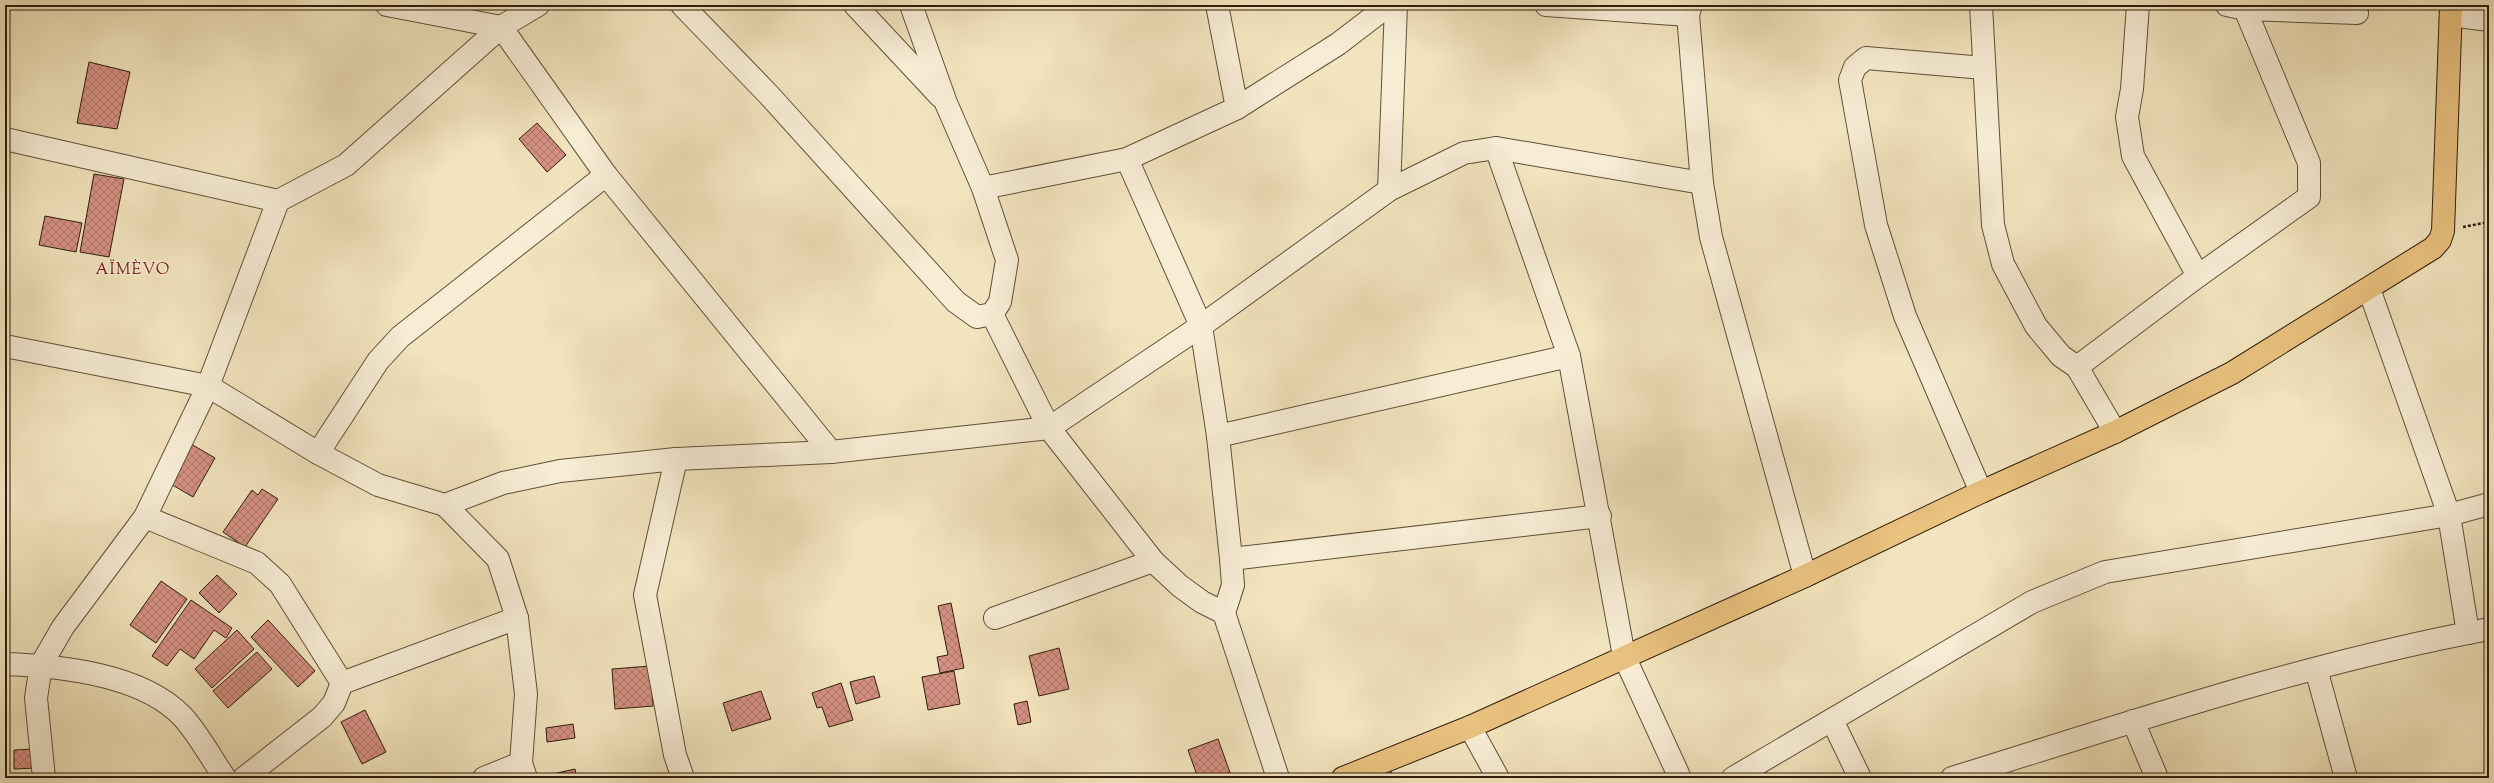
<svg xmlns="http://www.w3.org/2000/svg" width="2494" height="783" font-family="'Sorts Mill Goudy',serif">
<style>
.building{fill:url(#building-cross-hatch);stroke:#301d0d}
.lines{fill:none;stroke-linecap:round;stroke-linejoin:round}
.minor-casing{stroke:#604f39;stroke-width:24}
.major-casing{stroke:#301d0d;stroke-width:24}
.path{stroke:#301d0d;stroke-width:2.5;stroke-dasharray:3 2;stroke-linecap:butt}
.minor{stroke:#f7edd5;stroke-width:22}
.major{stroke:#e9c27f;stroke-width:22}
.labels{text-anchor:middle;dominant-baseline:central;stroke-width:3;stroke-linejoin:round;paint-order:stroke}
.quarter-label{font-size:16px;letter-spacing:1px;fill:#7a1f14;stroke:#f7edd5}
</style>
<defs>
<pattern id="building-cross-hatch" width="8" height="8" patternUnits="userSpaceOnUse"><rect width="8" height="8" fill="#d59183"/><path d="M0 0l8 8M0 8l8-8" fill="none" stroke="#ad766a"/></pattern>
</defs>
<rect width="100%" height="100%" fill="#f2e4be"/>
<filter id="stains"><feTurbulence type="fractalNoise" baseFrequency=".005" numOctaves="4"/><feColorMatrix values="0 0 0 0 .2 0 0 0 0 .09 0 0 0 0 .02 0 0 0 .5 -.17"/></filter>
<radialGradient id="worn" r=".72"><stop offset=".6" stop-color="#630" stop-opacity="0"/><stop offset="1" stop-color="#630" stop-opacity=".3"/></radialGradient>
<g class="building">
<polygon points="89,62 130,72 117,129 77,123"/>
<polygon points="537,123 566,155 547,172 519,139"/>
<polygon points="94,174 124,179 109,257 80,252"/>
<polygon points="45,216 82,223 76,252 39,245"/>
<polygon points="191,444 215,458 193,497 169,483"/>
<polygon points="262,489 278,499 245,547 223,532 252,490 258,495"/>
<polygon points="217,575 237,594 219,613 199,593"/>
<polygon points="161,581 187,599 156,643 130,625"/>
<polygon points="191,600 232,628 226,638 214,630 194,659 180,649 167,666 152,656"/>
<polygon points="951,603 964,668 940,673 937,657 948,655 938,606"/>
<polygon points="268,620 315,671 298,687 251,637"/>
<polygon points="237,630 254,649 212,688 195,669"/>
<polygon points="1059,648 1069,689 1039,696 1029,656"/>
<polygon points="257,652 272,669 228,708 213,691"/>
<polygon points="650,666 653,706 615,709 612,669"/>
<polygon points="954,671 960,704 928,710 922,677"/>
<polygon points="874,676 880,697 856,704 850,682"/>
<polygon points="841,683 853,720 829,727 822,707 817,708 812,693"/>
<polygon points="761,691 771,719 732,731 723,703"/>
<polygon points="1027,701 1031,722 1018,725 1014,704"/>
<polygon points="365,710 386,752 362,764 341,722"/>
<polygon points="573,724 575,738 547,742 546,728"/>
<polygon points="1218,739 1232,778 1198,778 1188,750"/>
<polygon points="34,749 35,768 14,769 14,750"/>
<polygon points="575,769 577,778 549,778 548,775"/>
<polygon points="1390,769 1394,778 1379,778 1378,775"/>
</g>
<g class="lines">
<g class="minor-casing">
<g id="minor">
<polyline points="387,5 501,27 606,175 831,452"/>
<polyline points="682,5 768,94 956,302 977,317 992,314 1000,302 1007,260 983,188 946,103 911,5"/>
<polyline points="855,5 940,96"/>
<polyline points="1217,5 1237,108"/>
<polyline points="1546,5 1688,15"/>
<polyline points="1691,5 1688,15 1702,183 1711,237 1805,576"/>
<polyline points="1981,5 1993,225 2003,264 2036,326 2061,356 2077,367 2115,432"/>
<polyline points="2138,5 2132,89 2127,117 2133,156 2198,276"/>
<polyline points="2227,5 2245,9 2357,13"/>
<polyline points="2451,15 2489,20"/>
<polyline points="5,139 278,201"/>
<polyline points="1496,148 1569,356 1624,656 1680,778"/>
<polyline points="1127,159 1201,326 1218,436 1231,559 1233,585 1224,613"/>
<polyline points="983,188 1127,159 1237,108 1338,44 1389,5"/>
<polyline points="1389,190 1396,5"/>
<polyline points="2369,289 2449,515 2468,633"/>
<polyline points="992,314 1049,428 1153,561 1180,586 1202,602 1224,613 1278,778"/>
<polyline points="5,346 208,386 318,453 378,485 445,505 503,483 560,471 676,459 831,452 1049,428 1201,326 1389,190 1464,153 1496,148 1702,183"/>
<polyline points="2077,367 2198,276 2309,197 2309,163 2245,9"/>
<polyline points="1218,436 1569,356"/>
<polyline points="318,453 378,361 400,337 606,175"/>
<polyline points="676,459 645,595 675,755 683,778"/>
<polyline points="1981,492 1905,316 1876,225 1850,80 1855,67 1866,58 1984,68"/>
<polyline points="445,505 498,559 517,618 526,694 521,763 526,778"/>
<polyline points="145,517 257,563 280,584 342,683"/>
<polyline points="1231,559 1600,516"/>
<polyline points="995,618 1153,561"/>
<path d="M 5,664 C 61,666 141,674 182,716 C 198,733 211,758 225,778"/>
<polyline points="2316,669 2346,778"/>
<polyline points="1832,720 1860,778"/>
<polyline points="2133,721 2157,778"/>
<polyline points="1470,727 1498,778"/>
<polyline points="44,778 36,698 41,665 63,627 145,517 208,386 278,201 346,165 501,27 538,5"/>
<polyline points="244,778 322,717 334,703 342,683 517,618"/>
<polyline points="484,778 521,763"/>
<polyline points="1733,778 2032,602 2105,572 2449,515 2489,504"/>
<path d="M 1952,778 C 2129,723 2306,663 2489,629"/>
</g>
</g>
<g class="major-casing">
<polyline id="major" points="1343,778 1470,727 1805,576 1981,492 2115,432 2232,373 2433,248 2440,240 2443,231 2451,5"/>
</g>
<polyline class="path" points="2463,227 2489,222"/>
<use href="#minor" class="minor"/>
<use href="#major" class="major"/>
</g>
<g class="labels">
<g class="quarter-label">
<text x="133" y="270">AÏMÈVO</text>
</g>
</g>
<rect width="2494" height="783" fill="none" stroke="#f2e4be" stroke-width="20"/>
<rect x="6" y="6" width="2482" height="771" fill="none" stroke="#301d0d" stroke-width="2"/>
<rect x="10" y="10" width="2474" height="763" fill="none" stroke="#301d0d"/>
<rect width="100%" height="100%" filter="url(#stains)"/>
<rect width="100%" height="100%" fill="url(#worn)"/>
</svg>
